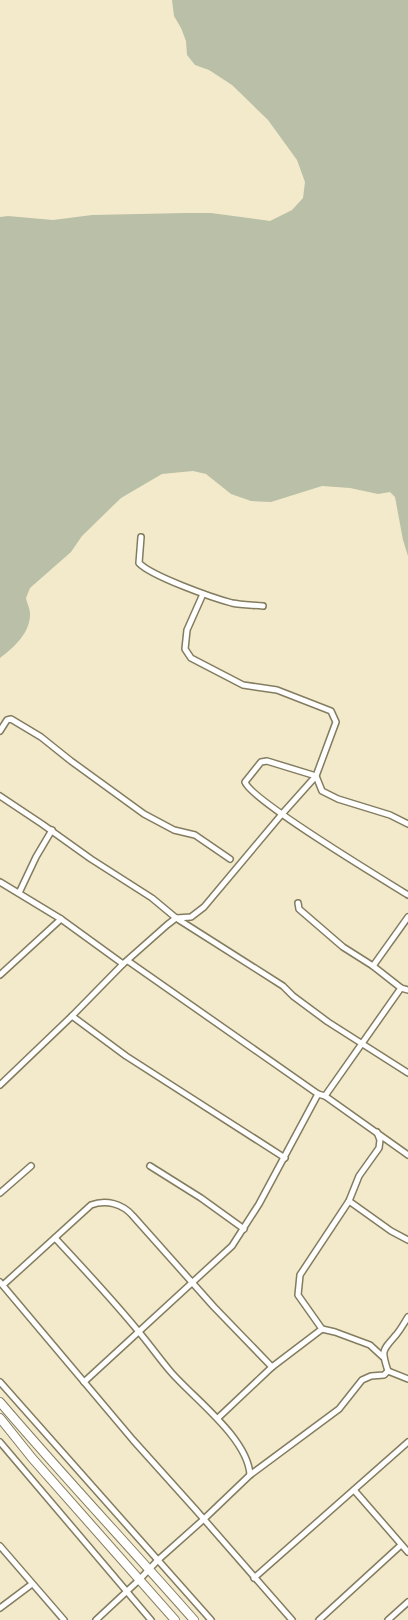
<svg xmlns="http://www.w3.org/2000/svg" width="408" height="1620" font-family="'PT Sans Narrow',sans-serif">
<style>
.green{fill:#b9c0a7}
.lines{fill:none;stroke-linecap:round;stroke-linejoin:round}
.street-casing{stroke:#837c5f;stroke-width:8}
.primary-casing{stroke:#837c5f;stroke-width:10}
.street{stroke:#fff;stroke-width:5}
.primary{stroke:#fff;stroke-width:8}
</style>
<rect width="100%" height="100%" fill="#f3eacb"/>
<path class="green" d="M 172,0 L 408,0 L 408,556 L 403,540 L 395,497 L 390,492 L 378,494 L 350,488 L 322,486 L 271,502 L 251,501 L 231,494 L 206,474 L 193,471 L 162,474 L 121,498 L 82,536 L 71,552 L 30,588 L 26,598 C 27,603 30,609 30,613 C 31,632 14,648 0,658 L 0,217 L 8,216 L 53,220 L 92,215 L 185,213 L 211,213 L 270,221 L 292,210 L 303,198 L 305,182 L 297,160 L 268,120 L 232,85 L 209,70 L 195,65 L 187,55 L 186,41 L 181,28 L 174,16 Z"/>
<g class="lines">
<g class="street-casing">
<g id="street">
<path d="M 141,537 L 139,563 C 151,576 213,598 232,603 C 242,605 253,605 263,606"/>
<polyline points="0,731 7,720 11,719 41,737 71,761 144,814 174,830 195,835 230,859"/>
<polyline points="0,796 42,824 91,859 152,898 176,918 283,986 293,996 328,1022 408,1073"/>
<path d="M 408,824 L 390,815 L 338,799 L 322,791 L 316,776 L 267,761 L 261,762 L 245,782 C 251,800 384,880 408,895"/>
<polyline points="0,882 61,919 123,964"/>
<polyline points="19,893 36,857 52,830"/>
<polyline points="298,903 299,909 343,947 373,966 401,988 408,990"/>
<polyline points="128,961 318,1094"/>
<polyline points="373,966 408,917"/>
<polyline points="0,975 61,919"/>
<polyline points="72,1016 126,1056 285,1158"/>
<polyline points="0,1085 72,1016 123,964 167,925 176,918 191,917 204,907 282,814 316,776 336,722 331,711 277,690 243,685 191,658 185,649 187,630 203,594"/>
<polyline points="325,1096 408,1155"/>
<polyline points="150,1166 201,1198 244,1229"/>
<polyline points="0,1193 31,1166"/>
<polyline points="349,1201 391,1231 408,1240"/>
<path d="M 55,1238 C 84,1269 112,1299 139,1332 C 150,1345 159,1358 170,1371 C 193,1398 248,1438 250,1475"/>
<polyline points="0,1282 133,1440 195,1509 292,1620"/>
<path d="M 3,1285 L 91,1205 C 106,1199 123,1204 133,1216 L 214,1307 L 272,1367"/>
<polyline points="322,1329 335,1332 370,1345 383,1357"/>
<path d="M 388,1371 C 381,1350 382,1351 396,1335 C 401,1329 404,1323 408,1317"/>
<polyline points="388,1371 408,1379"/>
<polyline points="0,1382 211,1620"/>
<polyline points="84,1382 232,1246 259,1204 318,1094 325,1096 401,988"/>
<polyline points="218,1418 272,1367 322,1329 298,1295 300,1275 349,1201 359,1176 379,1148 380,1140 377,1132"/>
<polyline points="0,1442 151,1620"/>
<polyline points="354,1490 408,1552"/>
<polyline points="0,1546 64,1620"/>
<polyline points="254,1578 408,1442"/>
<polyline points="0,1608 32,1584"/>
<polyline points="96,1620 139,1580 158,1560 204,1519 250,1475 339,1409 362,1380 371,1376 384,1375 388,1371"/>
<polyline points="319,1620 401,1545"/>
<polyline points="388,1620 408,1602"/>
</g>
</g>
<g class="primary-casing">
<g id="primary">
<path d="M 0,1402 C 63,1476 130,1547 194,1620"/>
<polyline points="0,1418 32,1458 175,1620"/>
</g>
</g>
<use href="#street" class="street"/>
<use href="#primary" class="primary"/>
</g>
</svg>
